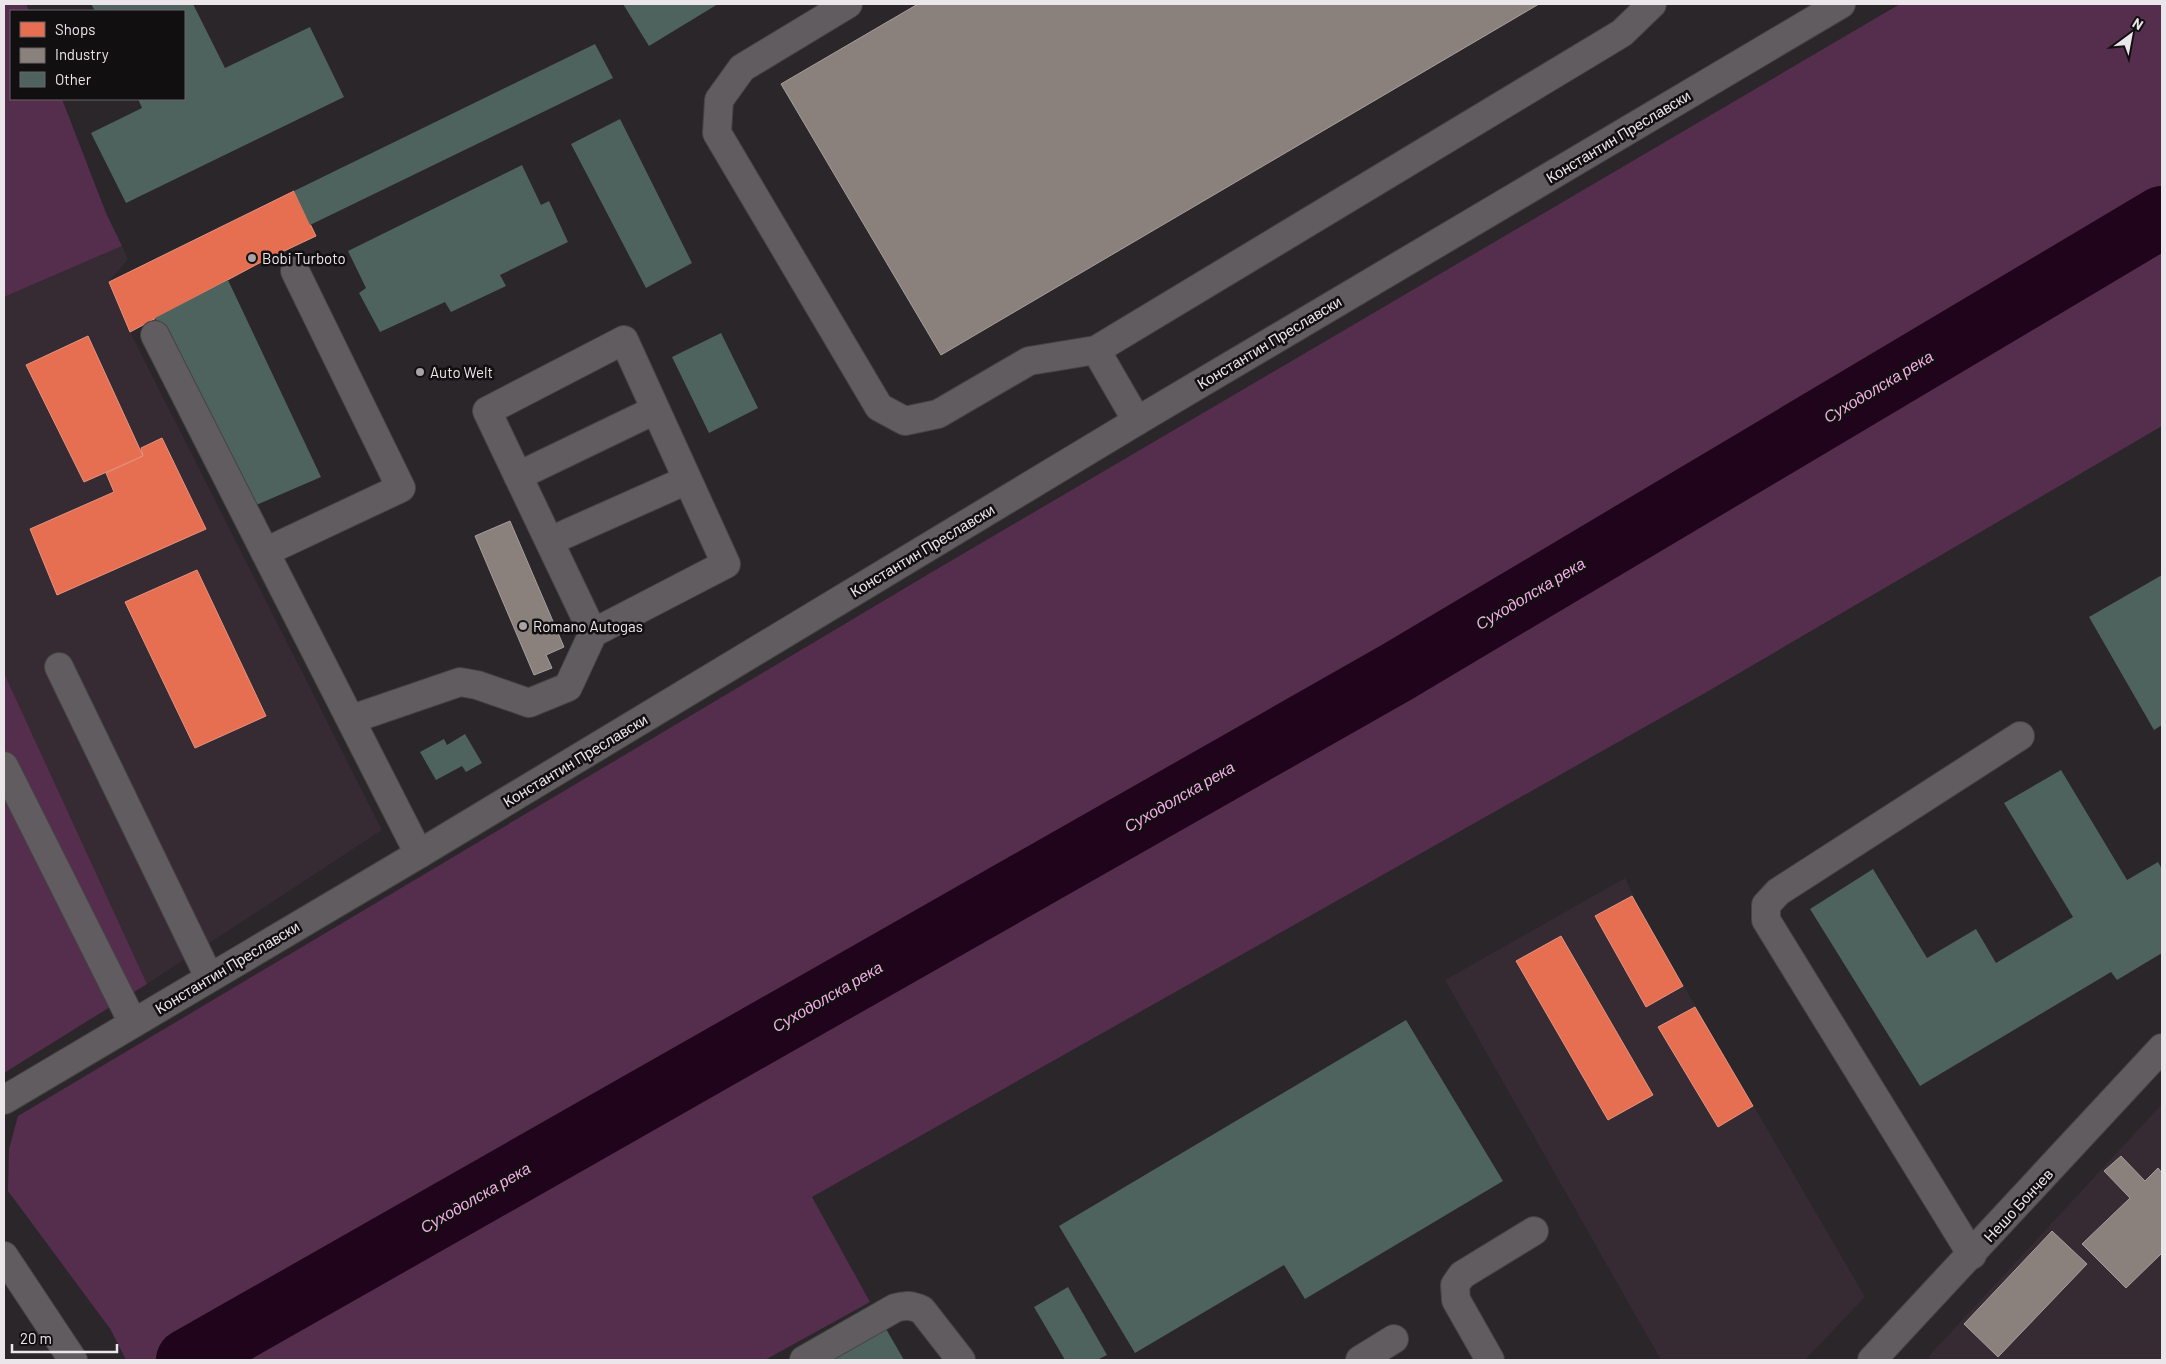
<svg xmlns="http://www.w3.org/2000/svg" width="2166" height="1364" font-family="Barlow,sans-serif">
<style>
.built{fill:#362a33}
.green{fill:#552d4d}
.shops{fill:#e76f51;stroke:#e8937f}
.industry{fill:#8a817c;stroke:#a79f9d}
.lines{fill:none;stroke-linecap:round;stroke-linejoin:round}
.river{stroke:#20041b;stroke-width:62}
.building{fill:#4e625e}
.minor-casing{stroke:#464345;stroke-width:30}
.minor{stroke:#605c5f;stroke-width:28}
.poi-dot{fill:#a7a3a6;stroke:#120f11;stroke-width:2}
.labels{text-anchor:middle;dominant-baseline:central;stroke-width:5;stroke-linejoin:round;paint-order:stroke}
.street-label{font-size:15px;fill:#ebe6ea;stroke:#120f11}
.poi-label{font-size:15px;fill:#ebe6ea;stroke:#120f11;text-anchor:start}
.water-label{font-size:16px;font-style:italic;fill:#f7abe7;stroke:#120f11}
</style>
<rect width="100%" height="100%" fill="#2a2629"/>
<g class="built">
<polygon points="122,246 128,259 109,282 130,332 382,830 147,984 4,673 4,297"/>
<polygon points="1625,878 1642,914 1865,1297 1805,1360 1661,1360 1445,980"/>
<polygon points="2162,1104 2162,1360 1932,1360 1928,1357"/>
</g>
<g class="green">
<polygon points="4,4 26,4 29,11 11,11 11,99 62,99 106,213 122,246 4,297"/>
<polygon points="1900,4 2162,4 2162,426 1705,693 812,1197 870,1302 765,1360 126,1360 111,1330 8,1191 9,1149 18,1116 932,572"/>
<polygon points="4,673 147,984 4,1073"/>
</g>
<g class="shops">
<polygon points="294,191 316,236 265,260 130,332 109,282"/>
<polygon points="88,336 143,456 84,482 26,365"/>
<polygon points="162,438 206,529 57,595 30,529 114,492 106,473 143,456 141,448"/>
<polygon points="197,570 266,716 195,748 125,602"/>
<polygon points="1632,896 1683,986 1646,1007 1595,916"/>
<polygon points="1561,936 1653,1095 1608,1120 1516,961"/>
<polygon points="1695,1007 1753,1106 1718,1127 1658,1027"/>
</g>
<g class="industry">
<polygon points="918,4 1539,4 941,355 781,84"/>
<polygon points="510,521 564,647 546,655 552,668 534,675 475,536"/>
<polygon points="2121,1156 2145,1181 2158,1168 2162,1173 2162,1253 2126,1288 2082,1244 2130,1198 2104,1171"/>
<polygon points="2052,1231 2087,1264 1998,1357 1964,1324"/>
</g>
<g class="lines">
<polyline class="river" points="187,1360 1397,672 2162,217"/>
</g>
<g class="building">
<polygon points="91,4 193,4 225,68 310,27 344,97 126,203 91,133 142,108 138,99 184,99 184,11 95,11"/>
<polygon points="623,4 718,4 649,46"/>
<polygon points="595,44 613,78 310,225 294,191"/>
<polygon points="620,119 692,263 646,288 571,144"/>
<polygon points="522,165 541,205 549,201 568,242 500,275 506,286 451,312 445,302 380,332 359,293 366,288 348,251"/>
<polygon points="228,280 321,477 247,509 155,318"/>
<polygon points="721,333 758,408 709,433 672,357"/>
<polygon points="2162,575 2162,725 2154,730 2089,617"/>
<polygon points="465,734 482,763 466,772 462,766 436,780 420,752 444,739 447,745"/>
<polygon points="2061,770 2127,880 2158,862 2162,869 2162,953 2117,980 2111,972 1920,1086 1810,909 1873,869 1927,958 1976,929 1996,963 2073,917 2004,803"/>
<polygon points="1406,1020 1503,1181 1305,1299 1284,1265 1135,1353 1059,1226"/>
<polygon points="1068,1287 1107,1355 1097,1360 1065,1360 1034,1307"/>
<polygon points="882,1322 904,1360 815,1360"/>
</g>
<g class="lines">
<g class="minor-casing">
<g id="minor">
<polyline points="848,4 742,68 719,100 717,133 879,407 905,421 938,414 1029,361 1096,350 1622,33 1652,4"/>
<polyline points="295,271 401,488 265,552 419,854"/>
<polyline points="155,335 265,552"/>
<polyline points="1096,350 1137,421"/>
<polyline points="518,476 655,410"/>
<polyline points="550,541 687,480"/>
<polyline points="59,667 209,977"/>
<polyline points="352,719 460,682 477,685 529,703 568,687 593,633 726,564 624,340 487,411 593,633"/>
<polyline points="4,766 133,1023"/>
<polyline points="4,1100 419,854 1137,421 1841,4"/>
<polyline points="1972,1255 1766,920 1766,905 1778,892 2020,736"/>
<polyline points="4,1256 73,1360"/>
<path d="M 804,1360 L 895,1308 C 905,1305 912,1305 922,1310 L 961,1360"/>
<polyline points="1360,1360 1394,1339"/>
<polyline points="1490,1360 1456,1300 1455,1285 1462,1275 1534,1231"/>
<polyline points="1872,1360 2162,1048"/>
</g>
</g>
<use href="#minor" class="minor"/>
</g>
<g class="poi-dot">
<circle cx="252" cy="258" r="5"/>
<circle cx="420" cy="372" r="5"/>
<circle cx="523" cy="626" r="5"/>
</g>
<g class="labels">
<g class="street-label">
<text transform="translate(1618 136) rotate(-31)">Константин Преславски</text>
<text transform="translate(1269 342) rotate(-31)">Константин Преславски</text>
<text transform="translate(922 550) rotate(-31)">Константин Преславски</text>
<text transform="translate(575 760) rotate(-31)">Константин Преславски</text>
<text transform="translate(227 967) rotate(-31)">Константин Преславски</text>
<text transform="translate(2018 1205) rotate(-47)">Нешо Бончев</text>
</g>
<g class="poi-label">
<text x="262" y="258">Bobi Turboto</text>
<text x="430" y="372">Auto Welt</text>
<text x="533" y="626">Romano Autogas</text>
</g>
<g class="water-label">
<text transform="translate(1878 386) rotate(-31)">Суходолска река</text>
<text transform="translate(1530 593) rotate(-31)">Суходолска река</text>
<text transform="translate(1179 796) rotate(-30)">Суходолска река</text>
<text transform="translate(827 996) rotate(-30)">Суходолска река</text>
<text transform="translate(475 1197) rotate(-30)">Суходолска река</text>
</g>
</g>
<rect width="2166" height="1364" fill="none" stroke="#ebe6ea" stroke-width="10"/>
<rect x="10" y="10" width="175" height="90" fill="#120f11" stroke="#696568"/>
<rect x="20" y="22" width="25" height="15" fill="#e76f51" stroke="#696568"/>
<text x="55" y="35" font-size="15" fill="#ebe6ea">Shops</text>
<rect x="20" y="48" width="25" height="15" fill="#8a817c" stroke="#696568"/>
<text x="55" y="60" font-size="15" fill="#ebe6ea">Industry</text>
<rect x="20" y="72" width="25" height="15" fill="#4e625e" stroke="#696568"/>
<text x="55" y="85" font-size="15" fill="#ebe6ea">Other</text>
<g transform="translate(2131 35) rotate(32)" stroke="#120f11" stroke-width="4" paint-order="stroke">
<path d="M0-4L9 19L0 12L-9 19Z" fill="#ebe6ea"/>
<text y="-8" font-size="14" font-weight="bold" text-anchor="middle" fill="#ebe6ea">N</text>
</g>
<path d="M12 1344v8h105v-8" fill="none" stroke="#ebe6ea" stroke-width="2.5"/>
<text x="20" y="1344" font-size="15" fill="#ebe6ea" stroke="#120f11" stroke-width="4" paint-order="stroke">20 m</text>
</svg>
